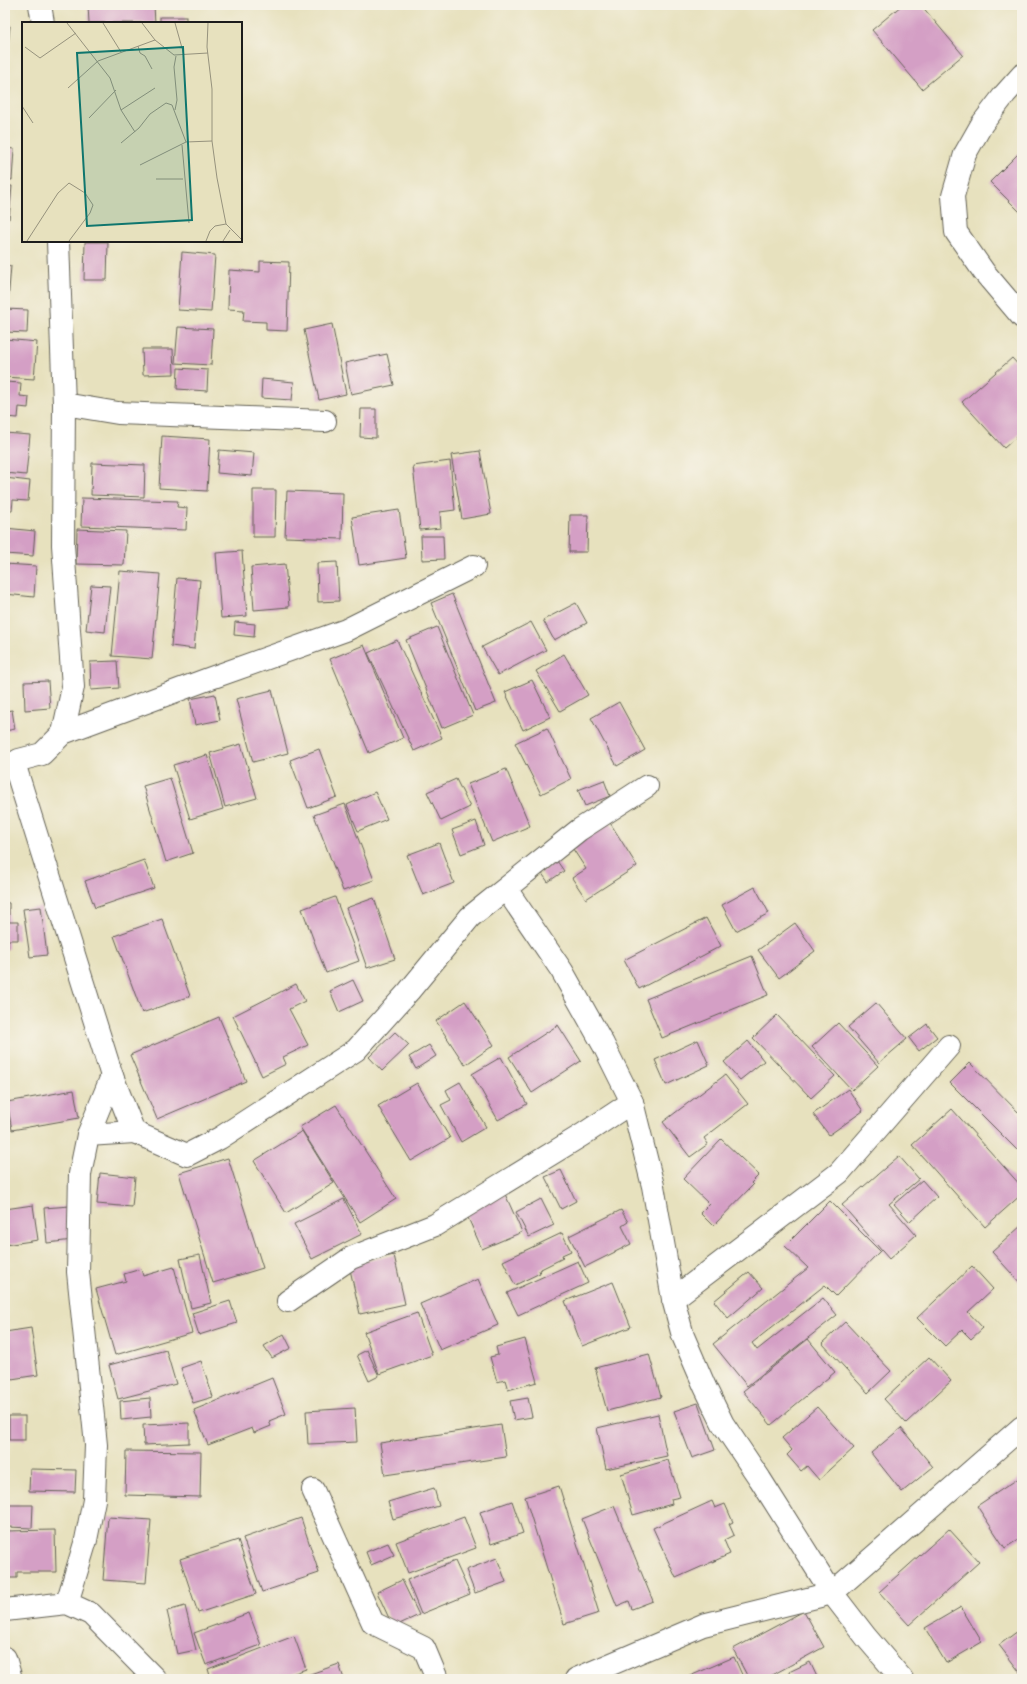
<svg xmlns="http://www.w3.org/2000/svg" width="1027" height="1684" font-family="Vollkorn,serif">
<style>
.building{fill:#d49fc5}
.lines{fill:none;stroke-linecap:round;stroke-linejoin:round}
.minor-casing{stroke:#636155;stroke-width:24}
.minor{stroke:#fff;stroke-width:22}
.inset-road{fill:none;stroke:#96927d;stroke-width:1}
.view{fill:#0f766e;fill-opacity:0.15;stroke:#0f766e;stroke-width:2}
.inset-edge{fill:none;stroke:#1c1c1c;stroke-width:2}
</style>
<rect width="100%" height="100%" fill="#f7f3e8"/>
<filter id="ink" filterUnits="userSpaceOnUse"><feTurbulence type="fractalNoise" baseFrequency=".025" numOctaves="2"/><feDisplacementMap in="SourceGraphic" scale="8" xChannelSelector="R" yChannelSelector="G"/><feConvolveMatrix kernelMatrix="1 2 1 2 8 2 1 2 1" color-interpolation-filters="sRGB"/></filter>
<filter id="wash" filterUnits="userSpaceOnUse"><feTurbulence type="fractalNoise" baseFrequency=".012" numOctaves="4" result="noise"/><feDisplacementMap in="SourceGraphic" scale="16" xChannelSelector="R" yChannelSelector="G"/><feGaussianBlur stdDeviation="0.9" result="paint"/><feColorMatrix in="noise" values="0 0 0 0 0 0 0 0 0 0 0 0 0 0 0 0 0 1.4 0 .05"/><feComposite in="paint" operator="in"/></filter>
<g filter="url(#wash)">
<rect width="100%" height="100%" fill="#e7e1be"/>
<g id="blocks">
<g class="building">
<polygon points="88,5 154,5 155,23 89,23"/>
<polygon points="902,5 921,5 963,55 922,89 872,30"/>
<rect x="160" y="17" width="26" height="6"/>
<polygon points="5,25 10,26 6,66 5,66"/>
<polygon points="5,148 14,149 12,180 5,179"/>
<polygon points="1022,150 1022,214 990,182"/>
<polygon points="5,186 12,186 9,219 5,218"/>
<polygon points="5,226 8,226 6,247 5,247"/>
<polygon points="85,242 108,242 107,280 84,280"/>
<polygon points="182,252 215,255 211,312 178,310"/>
<polygon points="260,261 289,262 287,331 266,330 266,322 243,321 244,310 228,309 229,270 260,272"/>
<polygon points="5,265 11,266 8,302 5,302"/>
<polygon points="5,309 28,310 27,333 5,332"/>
<polygon points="332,324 346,394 319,400 304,330"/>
<polygon points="178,327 213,329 211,365 175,363"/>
<polygon points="5,339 37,342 34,379 5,377"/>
<polygon points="142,349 173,349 174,374 143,375"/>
<polygon points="387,354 394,385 351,394 345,363"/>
<polygon points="1012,358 1022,369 1022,432 1004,448 962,402"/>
<polygon points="178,368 208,370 207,391 177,389"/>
<polygon points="262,379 294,382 292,400 261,398"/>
<polygon points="5,382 21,383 20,396 29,397 28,408 19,407 18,418 5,417"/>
<polygon points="361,409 376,409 376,438 360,437"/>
<polygon points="5,433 30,435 26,475 5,473"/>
<polygon points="162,436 210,439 207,491 159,488"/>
<polygon points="219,450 254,453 252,476 217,473"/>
<polygon points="480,451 491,514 462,519 451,455"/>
<polygon points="450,461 455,510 440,512 441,528 420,530 413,466"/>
<polygon points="92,463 145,465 144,497 91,495"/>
<polygon points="5,478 30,481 28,501 13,500 12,511 5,511"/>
<polygon points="253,490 276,490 275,537 253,537"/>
<polygon points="287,491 343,493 342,539 285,537"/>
<polygon points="82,498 178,501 177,507 187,508 186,530 81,526"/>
<polygon points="399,510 406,558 359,565 352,517"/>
<polygon points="570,515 588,515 587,552 569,552"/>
<polygon points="5,528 35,531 33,556 5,554"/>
<polygon points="77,529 126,531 124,565 76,564"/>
<polygon points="421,536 443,536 444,559 422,560"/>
<polygon points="242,551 247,616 221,618 216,553"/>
<polygon points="337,562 339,601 318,602 317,563"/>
<polygon points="5,564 36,566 34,597 5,594"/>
<polygon points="285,564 289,607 254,610 251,567"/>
<polygon points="120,571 160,574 152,659 112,656"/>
<polygon points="177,578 200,580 194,649 171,646"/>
<polygon points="91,585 110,586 105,632 86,630"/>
<polygon points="452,594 496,703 475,711 431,603"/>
<polygon points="576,603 587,623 554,640 543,620"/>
<polygon points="235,622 255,624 254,637 234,635"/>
<polygon points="531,622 546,650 498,675 482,647"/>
<polygon points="437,627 473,715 442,728 406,640"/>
<polygon points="397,640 442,738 414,751 368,653"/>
<polygon points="364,645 403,738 369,753 330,659"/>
<polygon points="564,654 588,695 560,711 536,671"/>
<polygon points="117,661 119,688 91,690 90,662"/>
<polygon points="532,680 550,717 523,730 505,692"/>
<polygon points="48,681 50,708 25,710 24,682"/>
<polygon points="272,690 288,753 253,762 236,699"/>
<polygon points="215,694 220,720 195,725 190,699"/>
<polygon points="619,702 645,750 617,766 591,718"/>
<polygon points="12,710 15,729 5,731 5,711"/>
<polygon points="547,728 571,779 541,794 515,743"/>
<polygon points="241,744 257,798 225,807 210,753"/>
<polygon points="319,749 337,797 308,808 290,760"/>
<polygon points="207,755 223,809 190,819 173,765"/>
<polygon points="506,769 530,826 492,842 468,784"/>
<polygon points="170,778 193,853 166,862 143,786"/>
<polygon points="456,779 470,807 441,821 427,792"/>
<polygon points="604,780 610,796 585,806 578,790"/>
<polygon points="375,792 387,819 358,831 347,805"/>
<polygon points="345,804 374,880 343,891 314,815"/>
<polygon points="476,821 484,845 461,854 452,830"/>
<polygon points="609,821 637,866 586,899 572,878 586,869 571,846"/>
<polygon points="439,843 454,883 423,895 407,855"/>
<polygon points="144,860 154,888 95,908 85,881"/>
<polygon points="557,861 564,871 548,882 541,872"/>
<polygon points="755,887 769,913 736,931 722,905"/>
<polygon points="335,897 359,961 326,973 302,909"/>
<polygon points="374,898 395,959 367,968 346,908"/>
<polygon points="5,902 9,903 9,922 18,922 18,940 8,940 8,949 5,949"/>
<polygon points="41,907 47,955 30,957 23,909"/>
<polygon points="706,918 721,946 639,989 624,960"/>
<polygon points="162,919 190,996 142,1013 114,936"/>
<polygon points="795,923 815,951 779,978 758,950"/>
<polygon points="752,956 768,995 662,1038 646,999"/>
<polygon points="353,980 363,1001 339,1012 330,991"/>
<polygon points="296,984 305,1001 289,1009 308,1045 283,1057 286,1064 262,1076 233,1016"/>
<polygon points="465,1001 494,1045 465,1065 436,1021"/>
<polygon points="876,1003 907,1039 879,1063 848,1027"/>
<polygon points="777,1015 835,1076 811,1098 753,1038"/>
<polygon points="219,1017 246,1081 157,1119 130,1055"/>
<polygon points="838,1023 878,1066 852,1090 812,1047"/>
<polygon points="927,1024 937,1037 919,1051 909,1038"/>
<polygon points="558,1025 581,1061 532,1093 509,1057"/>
<polygon points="395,1032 409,1045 382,1071 369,1057"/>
<polygon points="698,1040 709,1065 666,1085 655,1060"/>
<polygon points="748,1041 764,1061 740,1080 724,1062"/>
<polygon points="429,1045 436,1056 416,1069 409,1057"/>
<polygon points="501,1057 527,1104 498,1120 472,1074"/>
<polygon points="970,1063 1022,1116 1022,1155 950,1083"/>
<polygon points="725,1075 748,1104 704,1138 708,1144 690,1157 663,1122"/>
<polygon points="460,1082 486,1127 461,1142 441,1105 451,1100 446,1090"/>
<polygon points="417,1083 450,1138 411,1161 378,1106"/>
<polygon points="848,1089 863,1111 829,1135 813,1114"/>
<polygon points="74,1090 79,1118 12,1130 7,1102"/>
<polygon points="336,1105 396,1199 360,1222 300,1127"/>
<polygon points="952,1109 1022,1187 1022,1194 985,1227 912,1145"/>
<polygon points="302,1131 334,1183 286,1213 254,1161"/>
<polygon points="721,1139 759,1175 751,1183 753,1185 713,1226 700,1213 709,1204 683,1179"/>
<polygon points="899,1156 919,1179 889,1204 916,1235 889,1259 842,1205"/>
<polygon points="228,1158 263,1268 213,1283 179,1173"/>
<polygon points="561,1170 576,1201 561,1209 545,1177"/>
<polygon points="100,1173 135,1177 132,1207 97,1204"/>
<polygon points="922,1180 937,1197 910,1222 894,1204"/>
<polygon points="505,1194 522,1232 482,1249 465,1211"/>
<polygon points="344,1199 362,1234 312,1259 294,1224"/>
<polygon points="541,1199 554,1225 529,1237 516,1212"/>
<polygon points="830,1201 880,1251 836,1296 825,1285 752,1343 757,1350 823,1298 837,1315 747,1386 713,1344 808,1268 785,1246"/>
<polygon points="33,1205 38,1240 5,1245 5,1209"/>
<polygon points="70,1206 73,1240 47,1243 44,1208"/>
<polygon points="621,1210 628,1222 622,1226 631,1244 585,1267 569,1236"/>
<polygon points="1022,1225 1022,1285 992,1252"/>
<polygon points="562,1233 571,1251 562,1255 563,1258 539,1270 540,1273 515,1285 503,1261"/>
<polygon points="200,1255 211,1303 191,1308 180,1259"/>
<polygon points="394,1255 405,1304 360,1314 349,1265"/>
<polygon points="578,1261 588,1283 518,1315 507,1293"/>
<polygon points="972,1266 993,1289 968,1312 983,1328 971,1339 962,1330 945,1346 917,1318"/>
<polygon points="174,1267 192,1333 115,1355 96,1289 126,1281 124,1274 141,1269 143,1276"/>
<polygon points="749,1272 763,1288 728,1318 714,1301"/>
<polygon points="478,1279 498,1325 440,1350 420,1304"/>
<polygon points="613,1282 631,1327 582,1346 565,1301"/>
<polygon points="230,1301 237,1323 199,1335 192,1313"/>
<polygon points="417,1313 432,1355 379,1374 364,1332"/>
<polygon points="845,1322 891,1371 868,1393 822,1343"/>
<polygon points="31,1328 38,1375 5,1380 5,1332"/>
<polygon points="284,1334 291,1348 272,1358 264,1346"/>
<polygon points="525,1339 537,1382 508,1390 505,1380 497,1382 490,1357 498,1355 496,1347"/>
<polygon points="808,1339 835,1372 771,1425 743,1391"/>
<polygon points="166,1350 176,1384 118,1399 109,1365"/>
<polygon points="367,1350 379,1376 369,1381 357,1355"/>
<polygon points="649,1354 661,1397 607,1411 595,1368"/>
<polygon points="929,1357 951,1381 906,1423 884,1399"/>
<polygon points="201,1361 213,1397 193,1403 181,1368"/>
<polygon points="272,1378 286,1414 269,1421 271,1426 254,1433 252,1428 208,1445 194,1410"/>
<polygon points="150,1398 151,1417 121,1420 120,1401"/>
<polygon points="528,1398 532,1417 514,1420 510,1401"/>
<polygon points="698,1403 715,1450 692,1458 674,1411"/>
<polygon points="817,1407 854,1448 819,1480 807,1466 801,1471 787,1455 792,1450 782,1438"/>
<polygon points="355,1408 357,1442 308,1444 306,1411"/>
<polygon points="658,1414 667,1456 606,1469 597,1428"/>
<rect x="9" y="1416" width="16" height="24"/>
<polygon points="189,1423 189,1443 144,1445 143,1425"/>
<polygon points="501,1425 506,1457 385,1475 380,1443"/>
<polygon points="901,1428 933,1467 902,1492 871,1453"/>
<polygon points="126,1451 201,1452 200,1497 125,1495"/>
<polygon points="668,1460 680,1497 671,1499 672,1504 633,1515 621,1474"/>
<polygon points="30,1469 76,1470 75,1492 29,1491"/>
<polygon points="1019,1478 1022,1482 1022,1537 1005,1548 977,1506"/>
<polygon points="559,1486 599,1613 564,1624 525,1497"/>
<polygon points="434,1488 439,1506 393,1519 388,1502"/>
<polygon points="512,1501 523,1533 491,1544 480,1512"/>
<polygon points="712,1501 715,1508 725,1504 733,1522 729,1524 734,1535 724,1540 730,1554 676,1578 653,1528"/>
<polygon points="7,1505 33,1505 32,1528 7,1527"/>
<polygon points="614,1506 653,1601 632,1609 629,1601 617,1606 582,1519"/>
<polygon points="108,1517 151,1520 146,1583 103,1580"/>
<polygon points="464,1517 476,1548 408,1573 396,1542"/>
<polygon points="301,1518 319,1573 262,1592 243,1538"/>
<polygon points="949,1529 979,1562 909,1625 879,1592"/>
<polygon points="55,1530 56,1572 17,1572 17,1578 5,1578 5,1531"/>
<polygon points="238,1540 256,1594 198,1613 180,1559"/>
<polygon points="388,1543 394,1555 371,1565 366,1552"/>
<polygon points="497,1558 506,1582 475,1593 466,1570"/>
<polygon points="455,1561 470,1594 421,1614 407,1580"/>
<polygon points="402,1580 419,1615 393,1627 377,1592"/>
<polygon points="185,1606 196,1650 177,1654 167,1611"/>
<polygon points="961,1607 982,1642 946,1663 925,1628"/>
<polygon points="804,1611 824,1647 765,1679 749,1679 733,1649"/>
<polygon points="249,1613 261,1645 206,1665 194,1633"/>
<polygon points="1022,1628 1022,1675 999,1645"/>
<polygon points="294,1636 306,1669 278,1679 211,1679 208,1669"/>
<polygon points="734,1657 744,1679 683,1679"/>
<polygon points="810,1662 818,1679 792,1679 789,1672"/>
<polygon points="339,1664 344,1679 296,1679"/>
</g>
</g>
</g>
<g filter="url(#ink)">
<use href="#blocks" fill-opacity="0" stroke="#636155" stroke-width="1"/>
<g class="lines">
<g class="minor-casing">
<g id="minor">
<polyline points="40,5 43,23"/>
<polyline points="1022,75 1005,94 982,124 965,154 953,196 956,232 984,272 1022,317"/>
<polyline points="58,241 64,404 63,545 73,687 63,733"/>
<polyline points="64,404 118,413 325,421"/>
<polyline points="5,763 14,763 19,760 42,754 63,733 211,678 346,630 474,566"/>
<polyline points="14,763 112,1076 134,1132 187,1155 220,1138 356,1050 409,991 470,917 579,830 647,786"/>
<polyline points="506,889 562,971 603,1044 632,1102 653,1186 673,1299 683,1336 705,1387 723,1424 760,1479 832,1593 866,1637 902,1679"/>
<polyline points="88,1135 134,1132"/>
<polyline points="673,1299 839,1173 949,1046"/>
<polyline points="288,1301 351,1258 435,1225 582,1135 632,1102"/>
<polyline points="313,1490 373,1623 424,1648 437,1679"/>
<polyline points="67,1603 86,1540 94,1500 96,1445 78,1272 80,1174 88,1135 112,1076"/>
<polyline points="5,1610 67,1603 91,1614 155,1679"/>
<polyline points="5,1658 11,1679"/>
<polyline points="576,1679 703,1625 832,1593 1022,1427"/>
</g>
</g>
<use href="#minor" class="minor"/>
</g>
</g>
<g transform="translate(22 22)">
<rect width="220" height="220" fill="#e7e1be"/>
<path class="inset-road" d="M 45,1 L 88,56 L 99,88 L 113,110M 81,1 L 99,30M 120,1 L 133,18 L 152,33 L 186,31M 153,1 L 162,33M 186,1 L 185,25 L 190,67 L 190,119 L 195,156 L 204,202 L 220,218M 116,24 L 118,31 L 123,34 L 130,47M 3,25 L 18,36 L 54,11M 46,66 L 76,39 L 133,18M 0,84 L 11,101M 99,88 L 133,66M 153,88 L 155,78 L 152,45 L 154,34M 67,96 L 94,68M 99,121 L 117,106 L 128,92 L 144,81 L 150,83 L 164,120M 160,123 L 167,201M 118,143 L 164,120 L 190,119M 134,157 L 161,157M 5,219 L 36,171 L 47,161 L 63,171 L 71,183 L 68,191 L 47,219M 184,219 L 188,209 L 193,204 L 204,202M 201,219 L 208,208"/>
<path class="view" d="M 161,25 L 170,198 L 65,204 L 55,31 Z"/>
<rect width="220" height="220" class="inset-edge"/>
</g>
<rect width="1027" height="1684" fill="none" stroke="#f7f3e8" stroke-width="20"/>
</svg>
